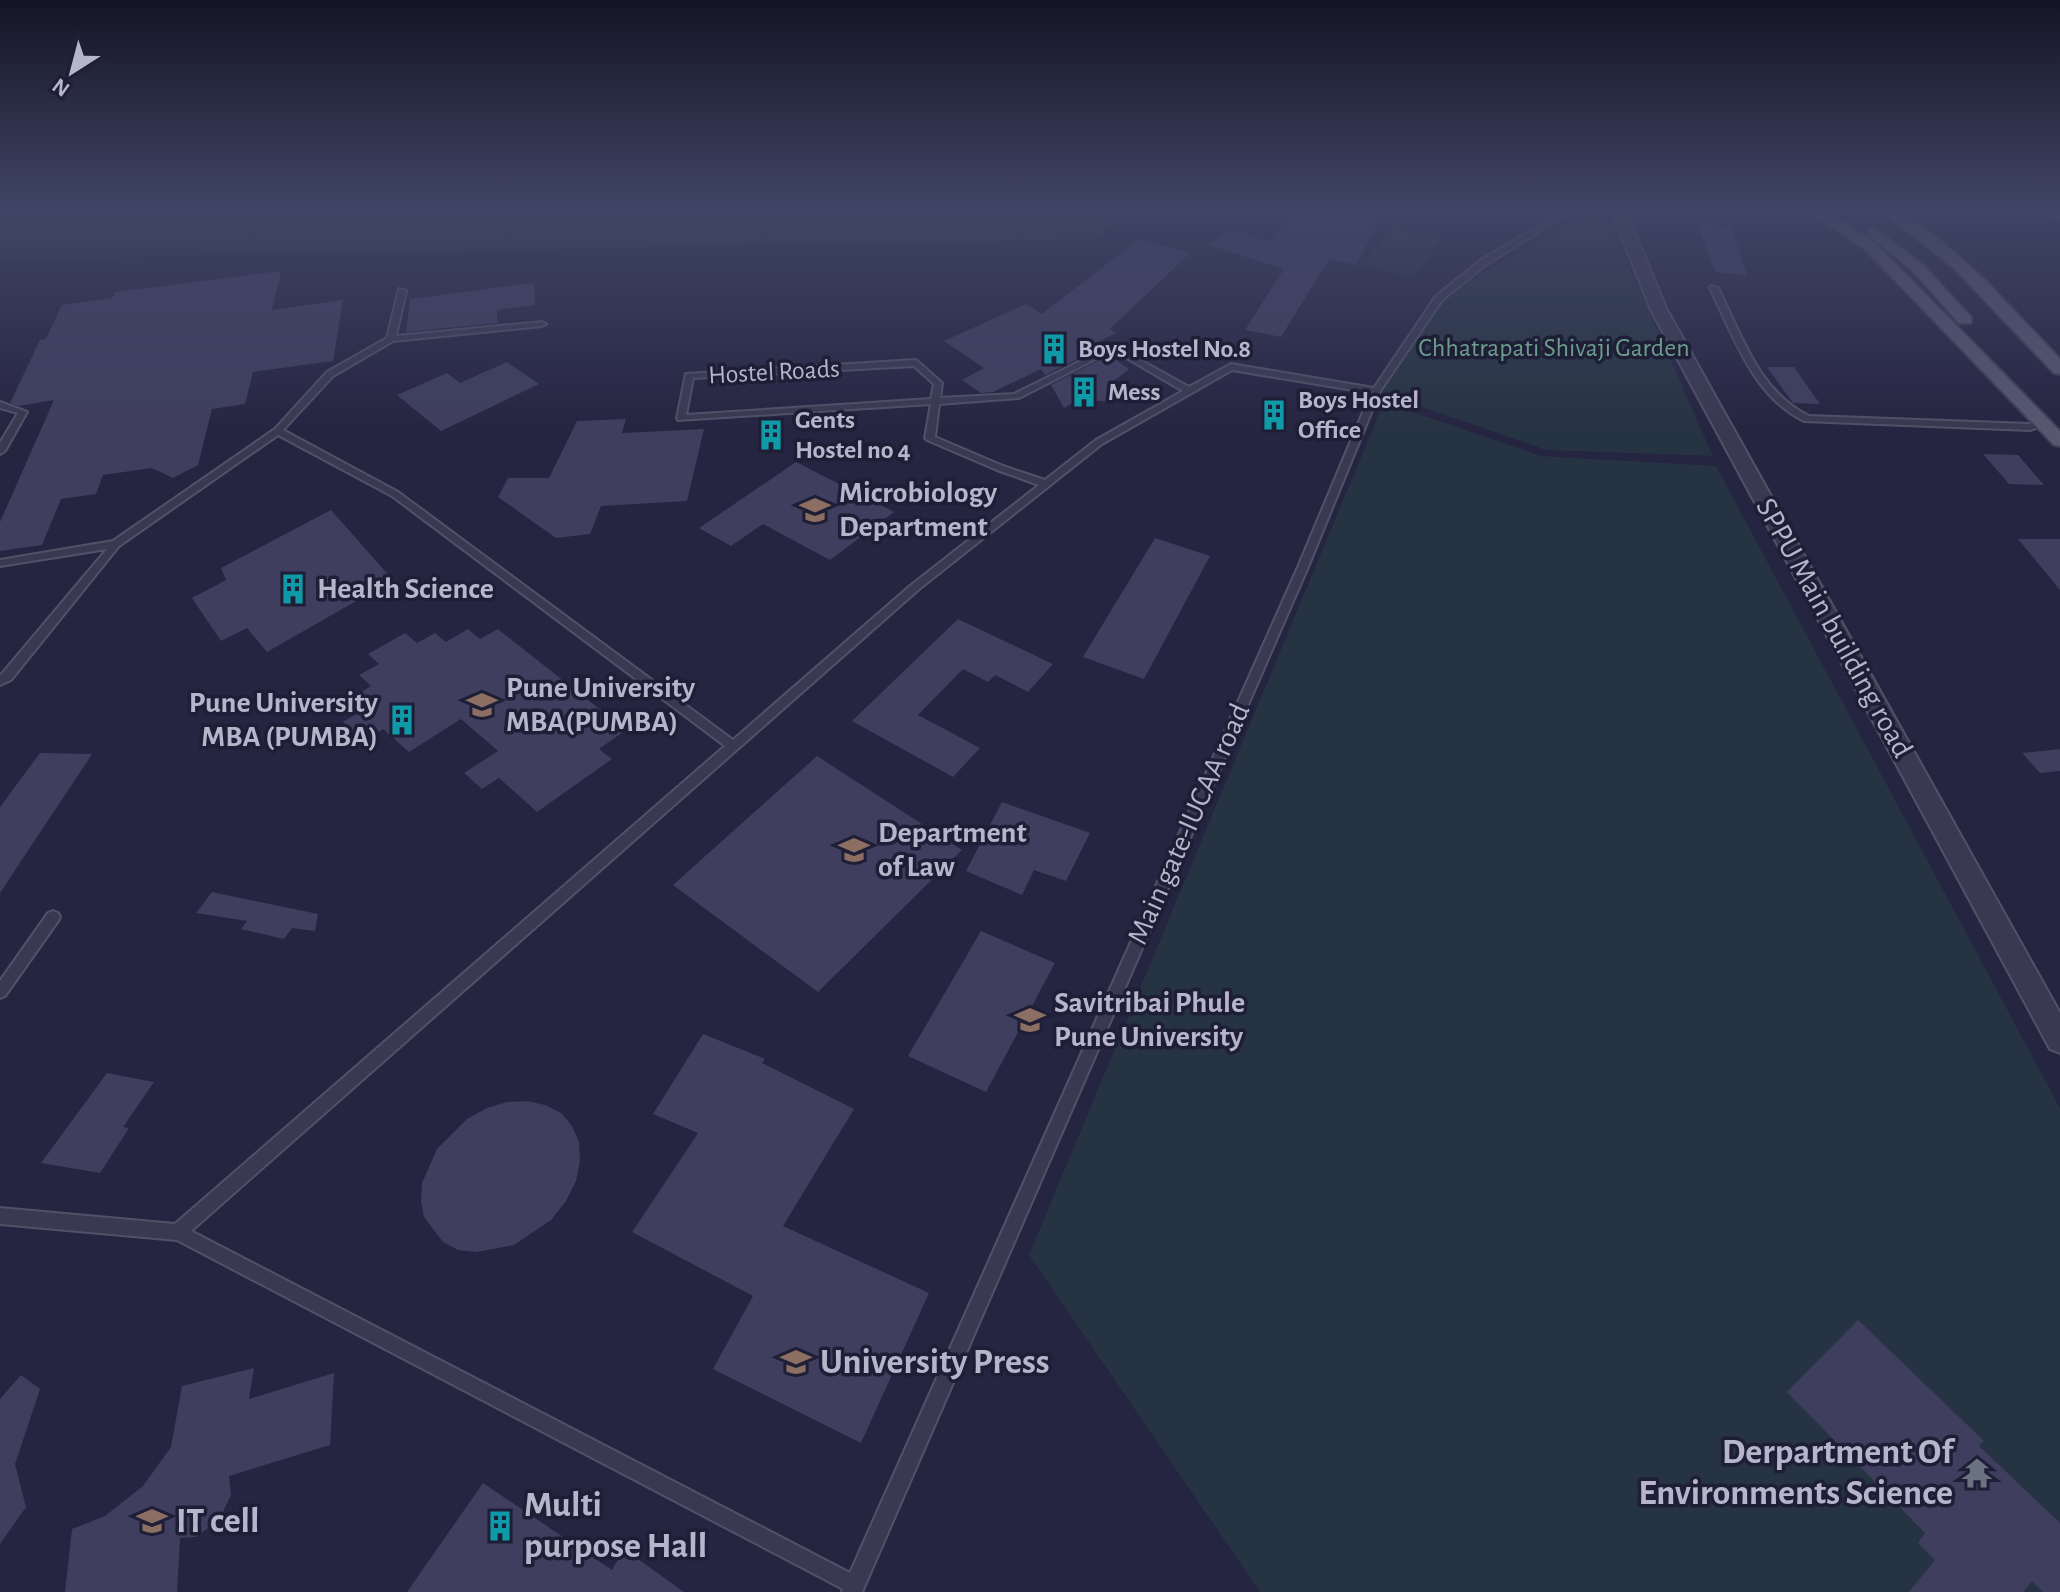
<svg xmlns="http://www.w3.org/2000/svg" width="2060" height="1592" font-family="'Alegreya Sans',sans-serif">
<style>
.green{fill:#263342}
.building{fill:#3f3e5f}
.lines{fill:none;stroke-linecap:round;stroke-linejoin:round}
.lane-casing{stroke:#515168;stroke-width:4}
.street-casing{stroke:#515168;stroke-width:4}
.primary-casing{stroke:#403f57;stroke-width:4}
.lane{fill:#393951;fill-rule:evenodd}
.street{fill:#393951;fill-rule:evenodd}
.primary{fill:#575771;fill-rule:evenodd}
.labels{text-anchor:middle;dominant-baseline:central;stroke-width:7;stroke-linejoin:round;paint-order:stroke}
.far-park-label{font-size:26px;fill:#6c9d8c;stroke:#1e1e36}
.far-poi-label{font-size:26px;font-weight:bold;fill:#b6b5cb;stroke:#1e1e36;text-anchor:start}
.far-street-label{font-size:26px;fill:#b6b5cb;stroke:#1e1e36}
.poi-label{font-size:30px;font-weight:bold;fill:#b6b5cb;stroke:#1e1e36;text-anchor:start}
.street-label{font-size:30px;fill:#b6b5cb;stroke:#1e1e36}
.near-poi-label{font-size:36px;font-weight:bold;fill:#b6b5cb;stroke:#1e1e36;text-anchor:start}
</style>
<rect width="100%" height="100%" fill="#252441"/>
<g class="green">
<polygon points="0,210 1127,210 1095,239 0,259"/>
<polygon points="1594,210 1604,210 1713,456 1546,450 1376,391 1439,298"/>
<polygon points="1392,227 1441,239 1414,278 1363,265"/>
<polygon points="1384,402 1541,456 1716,466 2060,1108 2060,1592 1260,1592 1029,1255"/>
</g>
<g class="building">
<polygon points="1292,210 1386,210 1356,265 1329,259 1281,337 1245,330 1284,269 1209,245 1231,229 1270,242"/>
<polygon points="1697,223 1731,227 1747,275 1715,272"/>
<polygon points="1139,239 1190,253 1110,329 1116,333 1094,344 1100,348 1045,375 1041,369 993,392 981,393 962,380 984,368 944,341 1026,304 1042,314"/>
<polygon points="281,271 272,310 343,300 333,361 253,372 245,404 212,409 198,465 173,478 152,468 103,475 96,494 61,499 42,545 0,551 0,522 54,400 18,406 10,403 40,340 46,339 62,305 112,298 115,292"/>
<polygon points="534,283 535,305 497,310 497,323 406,332 410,299"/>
<polygon points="1109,355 1129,369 1110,384 1118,402 1078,400 1064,408 1051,385"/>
<polygon points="507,362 539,384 441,431 397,395 447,373 460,383"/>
<polygon points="1767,367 1794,367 1820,404 1793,403"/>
<polygon points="626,419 622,433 704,429 687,501 601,506 590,534 556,538 498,497 508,478 549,478 577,421"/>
<polygon points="1983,454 2018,455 2044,485 2009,484"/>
<polygon points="796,462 894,512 830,560 763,524 731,546 699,528"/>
<polygon points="331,510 393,580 267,652 247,628 221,641 192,598 226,580 221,568"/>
<polygon points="1155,538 1210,556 1144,679 1083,657"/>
<polygon points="2018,539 2060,539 2060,590"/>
<polygon points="958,619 1053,664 1028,692 995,675 988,682 963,669 918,715 980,748 953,777 852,721"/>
<polygon points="468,629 480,639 498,629 626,730 599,749 612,759 537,812 499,778 482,789 464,773 498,751 461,719 409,752 383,729 363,741 343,722 362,710 350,699 371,686 359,675 379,664 368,654 405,633 417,643 435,633 446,642"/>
<polygon points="2060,749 2060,771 2040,773 2022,753"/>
<polygon points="40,753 92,754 0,893 0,807"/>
<polygon points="817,756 962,850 818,992 673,885"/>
<polygon points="1002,802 1090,833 1066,881 1034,870 1022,895 966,871"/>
<polygon points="212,892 318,914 315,931 292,928 284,939 241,929 247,921 196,913"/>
<polygon points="981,931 1055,963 986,1092 908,1056"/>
<polygon points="703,1034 765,1059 762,1063 854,1109 783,1226 929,1293 861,1443 713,1369 753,1296 632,1232 698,1133 653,1114"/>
<polygon points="107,1073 154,1082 123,1127 129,1128 100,1173 41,1163"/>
<polygon points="527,1101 545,1105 561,1113 572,1126 579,1142 580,1161 576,1181 566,1201 551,1220 514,1245 476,1252 458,1250 443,1242 424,1217 421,1201 422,1183 437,1149 467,1119 487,1108 507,1102"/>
<polygon points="1858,1320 1984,1441 1979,1446 2060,1523 2060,1592 2043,1592 2032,1581 2023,1592 1909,1592 1935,1560 1918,1543 1925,1533 1787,1392"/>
<polygon points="254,1368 249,1399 334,1373 330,1445 229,1476 231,1495 219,1520 196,1537 180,1538 177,1592 65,1592 72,1529 105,1516 143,1486 171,1447 182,1386"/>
<polygon points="21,1375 40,1389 15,1464 26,1507 0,1544 0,1399"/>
<polygon points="483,1483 612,1570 624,1549 684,1592 407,1592"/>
</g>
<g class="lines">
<g class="lane-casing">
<g id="lane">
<path d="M 1566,210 L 1574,210 L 1487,264 L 1442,300 L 1380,391 L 1308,567 L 862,1592 L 842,1592 L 843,1589 L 177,1240 L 0,1224 L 0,1208 L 175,1224 L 725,746 L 392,496 L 278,435 L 119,546 L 11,680 L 0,685 L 0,676 L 107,549 L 0,566 L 0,560 L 113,541 L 275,429 L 327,372 L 387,338 L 399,289 L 406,291 L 396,336 L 542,322 L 546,324 L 542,326 L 393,341 L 333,376 L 283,430 L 398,492 L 733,740 L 910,586 L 1039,485 L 997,470 L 927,440 L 925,438 L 931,404 L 678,420 L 677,418 L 686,374 L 916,360 L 942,383 L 940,398 L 1014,394 L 1113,345 L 1189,387 L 1231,364 L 1374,388 L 1436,296 L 1481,260 ZM 1113,350 L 1183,391 L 1096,440 L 1045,480 L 1003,466 L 935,437 L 939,404 L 1019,398 ZM 914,366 L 934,384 L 931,399 L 686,415 L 693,378 ZM 1232,370 L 1371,393 L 1298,567 L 850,1573 L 191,1231 L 918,590 L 1102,444 Z"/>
<path d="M 1711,286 L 1718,288 C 1741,334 1759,392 1809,416 L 2030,424 L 2043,421 L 2047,424 L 2030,430 L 1804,421 C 1753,396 1734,337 1710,288 Z"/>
<polygon points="0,402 27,412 5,451 0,454 0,443 18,413 0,408"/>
<polygon points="53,911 58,913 60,917 58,921 5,996 0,998 0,981 48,913"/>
</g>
</g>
<g class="street-casing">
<polygon id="street" points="1611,210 1625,210 1667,310 2060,1013 2060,1053 2050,1049 1651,310"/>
</g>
<g class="primary-casing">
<g id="primary">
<polygon points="1807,210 1824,210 1874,242 2060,431 2060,446 2054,445 1864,248"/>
<polygon points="1881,210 1898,210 1941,241 1985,280 2060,359 2060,374 2054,373 1953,267"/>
<polygon points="2035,210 2060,211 2060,220 2037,213"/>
<polygon points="1874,228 1923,265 1971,317 1971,323 1959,323 1913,271 1869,235 1869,229"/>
</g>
</g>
<use href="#lane" class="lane"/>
<use href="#street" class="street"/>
<use href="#primary" class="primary"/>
</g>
<linearGradient id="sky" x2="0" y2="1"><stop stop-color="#141424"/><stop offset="0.48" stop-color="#404565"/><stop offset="1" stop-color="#404565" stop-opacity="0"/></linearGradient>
<rect width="2060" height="433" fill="url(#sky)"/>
<defs>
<g id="building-bare" transform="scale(2.4)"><path d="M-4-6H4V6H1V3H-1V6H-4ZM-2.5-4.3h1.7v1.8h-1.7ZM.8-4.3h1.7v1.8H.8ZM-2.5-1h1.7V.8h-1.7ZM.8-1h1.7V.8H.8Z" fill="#0f9aa8" stroke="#1e1e36" stroke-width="2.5" paint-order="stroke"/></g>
<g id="university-bare" transform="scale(2.4)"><path d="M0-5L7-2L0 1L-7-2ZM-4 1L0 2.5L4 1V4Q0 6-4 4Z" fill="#8d6e63" stroke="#1e1e36" stroke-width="2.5" paint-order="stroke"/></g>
<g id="temple-bare" transform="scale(2.4)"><path d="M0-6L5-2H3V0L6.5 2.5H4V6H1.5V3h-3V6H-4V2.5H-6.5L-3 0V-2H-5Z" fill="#6b7280" stroke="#1e1e36" stroke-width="2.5" paint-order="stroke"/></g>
</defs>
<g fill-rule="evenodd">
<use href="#building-bare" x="1054" y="349"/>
<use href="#building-bare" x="1084" y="392"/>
<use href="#building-bare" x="1274" y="415"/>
<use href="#building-bare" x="771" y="435"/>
<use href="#university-bare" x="815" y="510"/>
<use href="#building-bare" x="293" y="589"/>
<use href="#university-bare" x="482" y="705"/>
<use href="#building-bare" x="402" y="720"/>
<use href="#university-bare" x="854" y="850"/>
<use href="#university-bare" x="1030" y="1020"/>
<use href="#university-bare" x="796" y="1362"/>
<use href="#temple-bare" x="1977" y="1473"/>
<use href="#university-bare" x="152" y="1521"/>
<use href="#building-bare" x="500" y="1526"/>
</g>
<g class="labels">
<g class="far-park-label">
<text x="1554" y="348">Chhatrapati Shivaji Garden</text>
</g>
<g class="far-poi-label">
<text x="1078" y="349">Boys Hostel No.8</text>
<text x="1108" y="392">Mess</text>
<text x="1298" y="400">Boys Hostel<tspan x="1298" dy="30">Office</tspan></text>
<text x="795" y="420">Gents<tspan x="795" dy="30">Hostel no 4</tspan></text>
</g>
<g class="far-street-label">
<text transform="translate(774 372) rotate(-3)">Hostel Roads</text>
</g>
<g class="poi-label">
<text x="839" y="493">Microbiology<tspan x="839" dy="34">Department</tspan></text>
<text x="317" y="589">Health Science</text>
<text x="506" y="688">Pune University<tspan x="506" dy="34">MBA(PUMBA)</tspan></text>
<text x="378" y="703" text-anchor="end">Pune University<tspan x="378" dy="34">MBA (PUMBA)</tspan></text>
<text x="878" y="833">Department<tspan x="878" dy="34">of Law</tspan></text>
<text x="1054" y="1003">Savitribai Phule<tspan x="1054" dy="34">Pune University</tspan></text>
</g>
<g class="street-label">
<text transform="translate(1834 628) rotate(61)">SPPU Main building road</text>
<text transform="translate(1189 824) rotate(-66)">Main gate-IUCAA road</text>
</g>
<g class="near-poi-label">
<text x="820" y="1362">University Press</text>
<text x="1953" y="1452" text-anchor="end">Derpartment Of<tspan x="1953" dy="41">Environments Science</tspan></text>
<text x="524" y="1505">Multi<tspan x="524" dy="41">purpose Hall</tspan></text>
<text x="176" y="1521">IT cell</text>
</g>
</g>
<g transform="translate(72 72) rotate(216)" stroke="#1e1e36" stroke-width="6" paint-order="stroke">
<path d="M0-6L14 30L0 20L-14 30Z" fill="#b6b5cb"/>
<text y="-12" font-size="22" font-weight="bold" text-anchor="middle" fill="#b6b5cb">N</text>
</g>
</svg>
